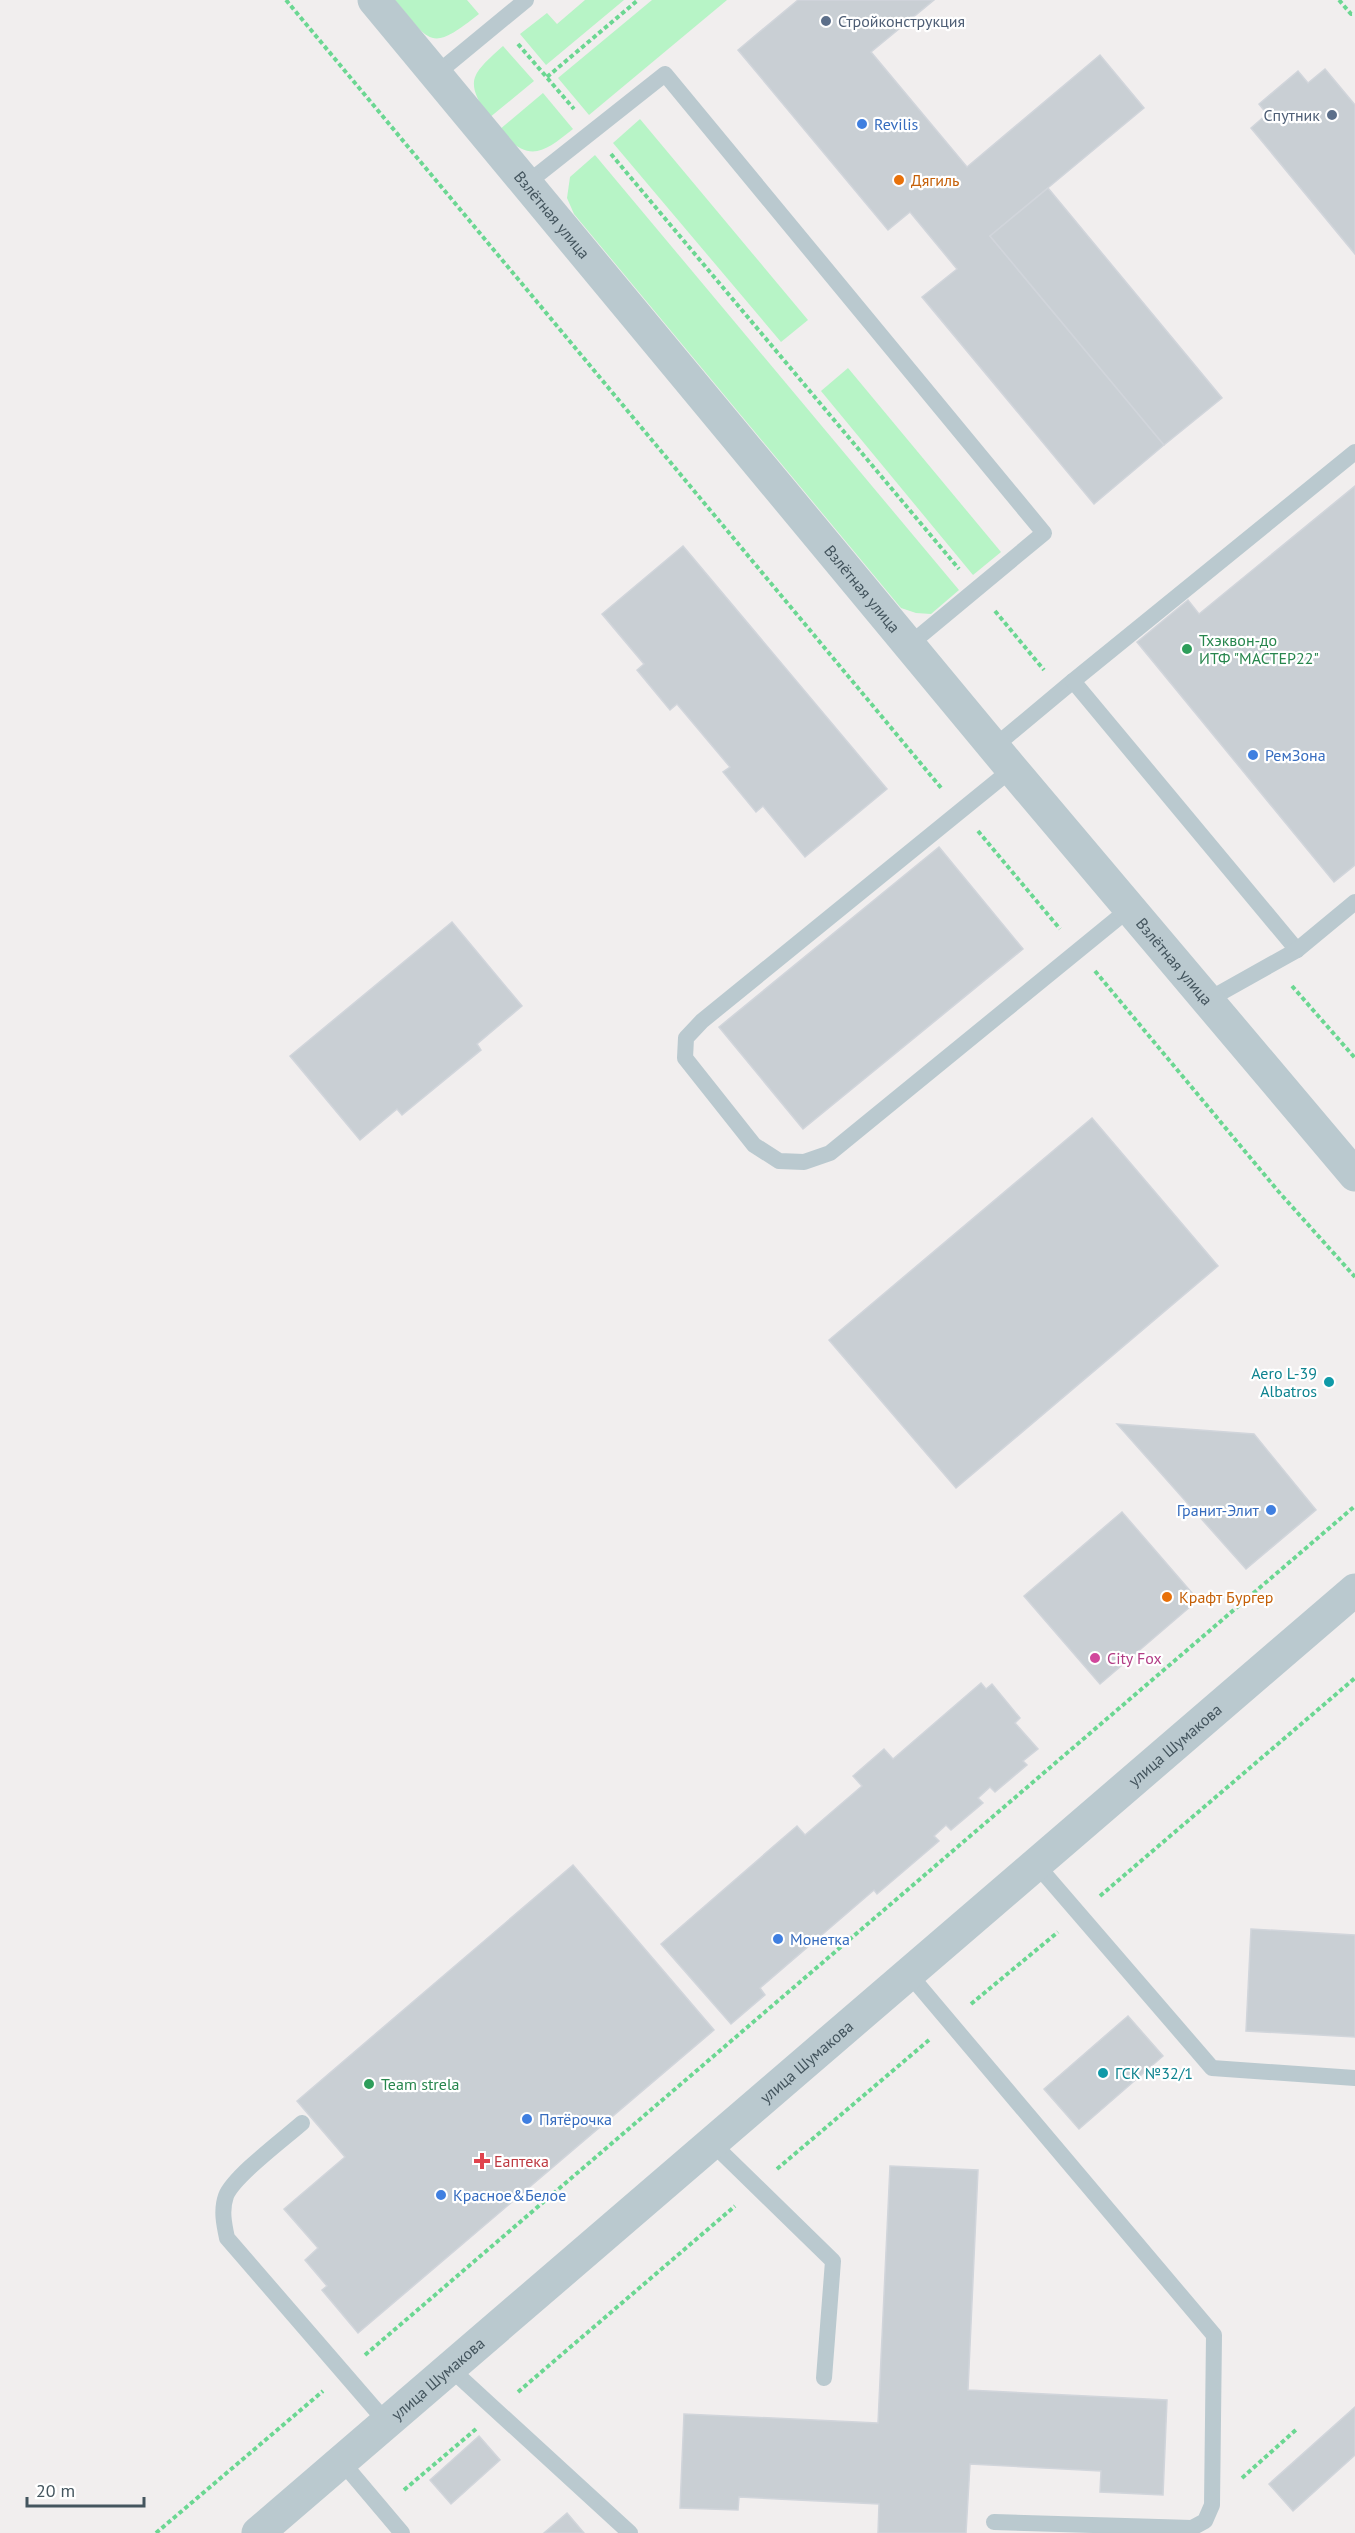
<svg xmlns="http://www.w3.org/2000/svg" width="1355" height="2533" font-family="'PT Sans',sans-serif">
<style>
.green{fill:#b7f4c6}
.building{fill:#c9cfd4;stroke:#d1d5db;stroke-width:1.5}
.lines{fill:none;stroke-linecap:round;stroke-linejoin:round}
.path{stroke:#6bd792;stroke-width:4;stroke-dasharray:4.5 3;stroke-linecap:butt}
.service{stroke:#bac9cf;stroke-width:16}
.minor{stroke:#bac9cf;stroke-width:33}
.service-dot{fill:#5c6f8a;stroke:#fff;stroke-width:2}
.shop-dot{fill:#3f7fe0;stroke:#fff;stroke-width:2}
.food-dot{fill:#e8710a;stroke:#fff;stroke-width:2}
.leisure-dot{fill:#2e9e5b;stroke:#fff;stroke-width:2}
.culture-dot{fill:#0f9aa8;stroke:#fff;stroke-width:2}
.hotel-dot{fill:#d1479c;stroke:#fff;stroke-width:2}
.health-dot{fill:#e0444e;stroke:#fff;stroke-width:2}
.labels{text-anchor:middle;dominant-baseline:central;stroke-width:4.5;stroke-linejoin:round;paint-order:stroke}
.service-label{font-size:16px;fill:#4e5e75;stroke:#fff;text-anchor:start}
.shop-label{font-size:16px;fill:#366cbe;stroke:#fff;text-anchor:start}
.food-label{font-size:16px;fill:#c56008;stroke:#fff;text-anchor:start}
.street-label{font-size:16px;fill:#44555e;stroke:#fff}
.leisure-label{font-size:16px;fill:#27864d;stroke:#fff;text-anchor:start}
.culture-label{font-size:16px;fill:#0d838f;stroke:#fff;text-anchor:end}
.hotel-label{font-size:16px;fill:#b23c85;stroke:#fff;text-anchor:start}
.health-label{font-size:16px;fill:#be3a42;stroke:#fff;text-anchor:start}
</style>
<rect width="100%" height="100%" fill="#f1eeee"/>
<g class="green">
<path d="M 395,0 L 467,0 L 479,14 C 430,53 431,43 395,0 Z"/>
<polygon points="585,0 624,0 546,65 520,34 547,13 557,24"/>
<polygon points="652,0 727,0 589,115 558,78"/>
<path d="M 503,46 L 534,81 L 489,118 C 464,80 471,75 503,46 Z"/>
<path d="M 543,93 L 573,129 C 543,153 529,164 499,130 Z"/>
<polygon points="640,119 808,320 781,342 613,143"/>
<polygon points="595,155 959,590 931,614 916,613 901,608 574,214 567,198 570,177"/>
<polygon points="848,368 1001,552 973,575 821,391"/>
</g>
<g class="building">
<polygon points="798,0 934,0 871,52 967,167 1100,55 1144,108 990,236 1164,445 1094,504 922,297 957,269 910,212 888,230 738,50"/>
<polygon points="1325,69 1355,105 1355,254 1251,128 1267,114 1259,104 1298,71 1308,83"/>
<polygon points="1048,188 1222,398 1164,445 990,236"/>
<polygon points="1355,486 1355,865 1334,882 1137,642 1188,600 1199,614"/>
<polygon points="683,546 887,789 805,857 763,806 756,812 723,772 730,767 677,704 670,710 637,670 644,664 602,614"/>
<polygon points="939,847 1023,949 803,1129 719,1027"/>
<polygon points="452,922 522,1006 477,1044 481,1050 402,1115 397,1109 360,1140 290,1056"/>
<polygon points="1092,1118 1218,1266 956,1488 829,1340"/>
<polygon points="1117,1424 1254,1434 1316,1510 1246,1569"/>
<polygon points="1122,1512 1198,1600 1100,1684 1024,1596"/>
<polygon points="981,1683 986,1689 992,1684 1020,1718 1015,1723 1038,1749 1023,1761 1027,1765 995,1792 990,1787 978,1798 983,1803 951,1830 946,1825 934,1836 939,1841 877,1894 874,1890 760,1988 765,1995 731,2024 661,1944 797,1826 805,1835 862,1786 853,1776 884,1749 893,1759"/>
<polygon points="573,1865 714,2030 358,2333 322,2290 327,2286 305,2260 318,2248 284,2209 345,2157 297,2101"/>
<polygon points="1251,1929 1355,1935 1355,2037 1246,2031"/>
<polygon points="1128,2016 1163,2056 1079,2129 1044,2089"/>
<polygon points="890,2166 978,2170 968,2390 1167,2400 1163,2495 1100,2492 1101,2471 970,2464 966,2533 878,2533 879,2504 739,2497 738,2510 680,2508 684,2414 878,2423"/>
<polygon points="1355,2407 1355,2455 1293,2511 1269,2484"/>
<polygon points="479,2436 500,2460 451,2504 430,2480"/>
<polygon points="567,2513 584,2533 544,2533"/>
</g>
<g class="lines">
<g class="path">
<polyline points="286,0 942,789"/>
<polyline points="1339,0 1351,14 1355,14"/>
<polyline points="518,44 574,109"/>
<polyline points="547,77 638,0"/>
<polyline points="611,154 959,569"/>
<polyline points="995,611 1044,670"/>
<polyline points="978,831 1060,929"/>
<polyline points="1095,971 1278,1191 1355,1277"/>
<polyline points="1292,986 1355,1058"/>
<polyline points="1100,1896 1355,1678"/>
<polyline points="971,2004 1058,1932"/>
<polyline points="777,2169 929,2040"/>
<polyline points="365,2355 1355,1506"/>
<polyline points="518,2392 735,2206"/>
<polyline points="1242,2478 1297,2429"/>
<polyline points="404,2490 476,2429"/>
<polyline points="156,2533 323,2391"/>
</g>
<g class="service">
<polyline points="435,75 526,0"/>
<polyline points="526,184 665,74 1044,533 909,645"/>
<polyline points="994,747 1073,681"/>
<polyline points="1012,769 702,1021 686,1038 685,1058 754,1145 779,1161 804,1162 830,1153 1129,909"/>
<polyline points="1297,950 1073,681 1355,452"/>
<polyline points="1206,1001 1297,950 1355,902"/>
<polyline points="1036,1864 1212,2068 1355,2078"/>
<polyline points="909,1974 1214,2335 1212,2505 1205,2521 1192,2528 994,2522"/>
<path d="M 302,2123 C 285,2138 233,2177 226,2196 C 221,2210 224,2224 227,2238 L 387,2423"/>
<polyline points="713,2144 833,2261 824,2378"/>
<polyline points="451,2369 630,2533"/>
<polyline points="342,2462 402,2533"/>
</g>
<g class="minor">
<path id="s1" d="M 374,0 L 1012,769 L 1355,1175"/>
<path id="s2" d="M 258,2533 L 1355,1590"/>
</g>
</g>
<g class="service-dot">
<circle cx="826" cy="21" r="6"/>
<circle cx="1332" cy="115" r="6"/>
</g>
<g class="shop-dot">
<circle cx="862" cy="124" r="6"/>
<circle cx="1253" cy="755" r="6"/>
<circle cx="1271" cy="1510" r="6"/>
<circle cx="778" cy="1939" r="6"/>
<circle cx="527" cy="2119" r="6"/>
<circle cx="441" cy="2195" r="6"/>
</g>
<g class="food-dot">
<circle cx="899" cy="180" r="6"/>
<circle cx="1167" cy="1597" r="6"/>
</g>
<g class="leisure-dot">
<circle cx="1187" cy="649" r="6"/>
<circle cx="369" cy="2084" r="6"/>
</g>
<g class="culture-dot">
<circle cx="1329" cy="1382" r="6"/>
<circle cx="1103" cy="2073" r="6"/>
</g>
<circle class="hotel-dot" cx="1095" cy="1658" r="6"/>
<path class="health-dot" d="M479 2152h6v6h6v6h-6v6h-6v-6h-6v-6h6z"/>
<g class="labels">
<g class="service-label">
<text x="838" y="21">Стройконструкция</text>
<text x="1320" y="115" text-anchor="end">Спутник</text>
</g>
<g class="shop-label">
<text x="874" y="124">Revilis</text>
<text x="1265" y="755">РемЗона</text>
<text x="1259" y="1510" text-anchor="end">Гранит-Элит</text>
<text x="790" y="1939">Монетка</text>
<text x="539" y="2119">Пятёрочка</text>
<text x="453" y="2195">Красное&amp;Белое</text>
</g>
<g class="food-label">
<text x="911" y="180">Дягиль</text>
<text x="1179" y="1597">Крафт Бургер</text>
</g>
<g class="street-label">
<text stroke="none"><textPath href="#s1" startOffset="279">Взлётная улица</textPath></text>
<text stroke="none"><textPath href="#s1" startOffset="765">Взлётная улица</textPath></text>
<text stroke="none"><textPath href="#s1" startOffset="1251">Взлётная улица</textPath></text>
<text stroke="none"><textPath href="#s2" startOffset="1209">улица Шумакова</textPath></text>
<text stroke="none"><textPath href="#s2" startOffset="723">улица Шумакова</textPath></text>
<text stroke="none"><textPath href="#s2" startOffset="237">улица Шумакова</textPath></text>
</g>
<g class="leisure-label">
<text x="1199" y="640">Тхэквон-до<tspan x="1199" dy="18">ИТФ "МАСТЕР22"</tspan></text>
<text x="381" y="2084">Team strela</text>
</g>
<g class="culture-label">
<text x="1317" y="1373">Aero L-39<tspan x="1317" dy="18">Albatros</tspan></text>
<text x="1115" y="2073" text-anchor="start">ГСК №32/1</text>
</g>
<g class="hotel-label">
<text x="1107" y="1658">City Fox</text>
</g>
<g class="health-label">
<text x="494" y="2161">Еаптека</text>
</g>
</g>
<path d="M27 2497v9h117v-9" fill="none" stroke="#44555e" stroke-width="3"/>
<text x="36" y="2497" font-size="18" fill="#44555e" stroke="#ffffff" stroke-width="4.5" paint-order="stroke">20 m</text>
</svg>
